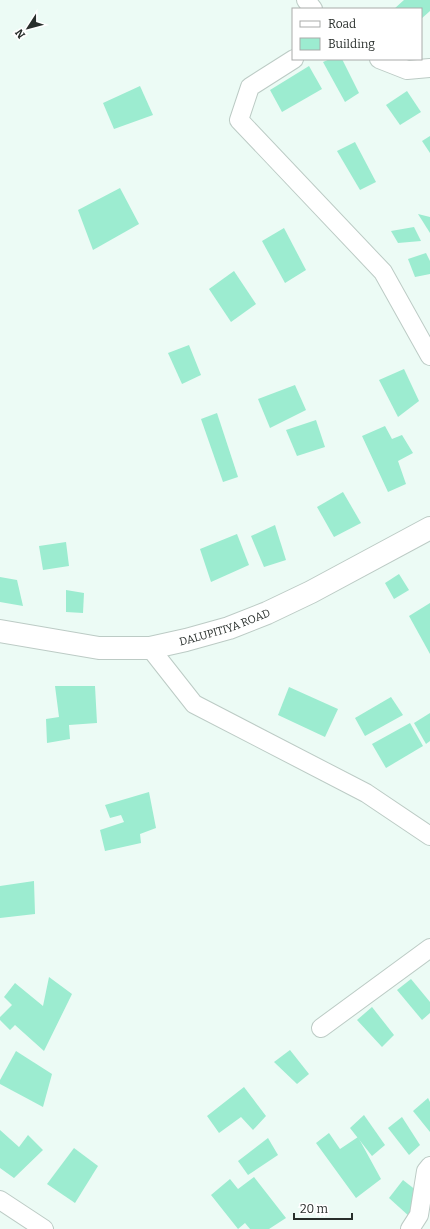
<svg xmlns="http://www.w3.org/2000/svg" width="430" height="1229" font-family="Bitter,serif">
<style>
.building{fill:#9cecd0}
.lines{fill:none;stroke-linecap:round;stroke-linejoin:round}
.minor-casing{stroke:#bccbc5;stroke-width:20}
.tertiary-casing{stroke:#bccbc5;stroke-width:24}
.minor{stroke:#fff;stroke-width:18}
.tertiary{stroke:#fff;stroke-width:22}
.labels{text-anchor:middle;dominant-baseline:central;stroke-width:4;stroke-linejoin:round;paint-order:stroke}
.street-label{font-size:11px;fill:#282e2b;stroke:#fff}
</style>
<rect width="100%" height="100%" fill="#ecfbf5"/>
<g class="building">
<polygon points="404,0 430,0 430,11 421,19 421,9 394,9"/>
<polygon points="330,59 342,59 359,93 345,102 323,62"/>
<polygon points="309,66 322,89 282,112 270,90"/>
<polygon points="140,86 153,115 114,129 103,103"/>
<polygon points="407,91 421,112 400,125 386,105"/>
<polygon points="430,136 430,153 422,141"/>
<polygon points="355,142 376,182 360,190 337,151"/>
<polygon points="120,188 139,224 93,250 78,210"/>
<polygon points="418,214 430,217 430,233"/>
<polygon points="414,227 421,241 398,243 391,231"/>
<polygon points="284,228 306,270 285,283 262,241"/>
<polygon points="426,253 430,261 430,274 415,277 408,259"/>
<polygon points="234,271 256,304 231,322 209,289"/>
<polygon points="189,345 201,375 182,384 168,353"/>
<polygon points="404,369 419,401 398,417 379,380"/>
<polygon points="295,385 306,410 270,428 258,399"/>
<polygon points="217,413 238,477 223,482 201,419"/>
<polygon points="316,420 325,447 297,456 286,430"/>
<polygon points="385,426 392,439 402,435 413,453 398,461 406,484 388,492 362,436"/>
<polygon points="343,492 361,523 334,537 317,507"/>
<polygon points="275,525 286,560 264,567 251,536"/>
<polygon points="237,534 249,565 211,582 200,549"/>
<polygon points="66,542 69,566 43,570 39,546"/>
<polygon points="399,574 409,590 394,599 385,583"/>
<polygon points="0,577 17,580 23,606 0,602"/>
<polygon points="66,590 84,593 83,613 66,612"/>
<polygon points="430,603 430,654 409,616"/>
<polygon points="55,686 95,686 97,723 69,725 70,739 47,743 46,719 59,717"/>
<polygon points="289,687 338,709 325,737 278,715"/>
<polygon points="391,697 403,715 365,736 355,718"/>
<polygon points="430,713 430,741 426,744 414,723"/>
<polygon points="410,723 423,746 386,768 372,744"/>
<polygon points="149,792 156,828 140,834 141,843 105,851 100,830 124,822 121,815 110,818 105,805"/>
<polygon points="34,881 35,914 0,918 0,886"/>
<polygon points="49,977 72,994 44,1051 15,1025 10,1030 0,1020 0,1017 12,1005 4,997 15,983 43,1006"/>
<polygon points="411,979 430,1002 430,1013 422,1020 397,990"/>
<polygon points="372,1007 394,1035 382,1047 357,1020"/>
<polygon points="290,1050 309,1074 297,1084 274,1062"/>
<polygon points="16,1051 52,1074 43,1107 0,1084 0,1080"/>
<polygon points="244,1087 266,1116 253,1130 241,1117 219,1133 207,1116"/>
<polygon points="428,1098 430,1102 430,1132 413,1111"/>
<polygon points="364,1115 385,1145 372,1156 350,1128"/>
<polygon points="402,1117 420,1145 409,1155 388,1128"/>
<polygon points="0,1130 19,1147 28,1135 43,1150 14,1178 0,1168"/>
<polygon points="329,1133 340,1149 358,1137 381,1179 356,1198 316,1143"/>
<polygon points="268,1138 278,1155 248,1175 238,1161"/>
<polygon points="74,1148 98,1166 75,1203 47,1184"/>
<polygon points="254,1177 286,1218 269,1229 250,1229 245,1223 238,1229 211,1195 230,1179 238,1189"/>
<polygon points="403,1180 417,1191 410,1217 389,1198"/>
</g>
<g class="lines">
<g class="minor-casing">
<g id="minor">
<polyline points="306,0 313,9"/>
<polyline points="294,59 250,87 239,120 383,272 430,356"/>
<polyline points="379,59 407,70 430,68"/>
<polyline points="150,648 194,704 366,793 430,836"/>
<polyline points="321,1028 430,948"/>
<polyline points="0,1200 44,1229"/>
<polyline points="410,1229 419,1215 426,1171 430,1166"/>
</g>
</g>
<g class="tertiary-casing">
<g id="tertiary">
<path id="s1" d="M 0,631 L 99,648 L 150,648 L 186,640 L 229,628 L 267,613 L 311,592 L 430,528"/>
</g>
</g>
<use href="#minor" class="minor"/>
<use href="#tertiary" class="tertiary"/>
</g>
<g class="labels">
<g class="street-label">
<text stroke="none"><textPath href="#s1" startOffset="229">DALUPITIYA ROAD</textPath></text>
</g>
</g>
<rect x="292" y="8" width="130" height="52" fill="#ffffff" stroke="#a9abaa"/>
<rect x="300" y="21" width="20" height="6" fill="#ffffff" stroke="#a9abaa"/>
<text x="328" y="28" font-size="12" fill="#282e2b">Road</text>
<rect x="300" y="38" width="20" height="12" fill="#9cecd0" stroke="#a9abaa"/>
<text x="328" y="48" font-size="12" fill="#282e2b">Building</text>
<g transform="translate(28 28) rotate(234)" stroke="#ffffff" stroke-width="3" paint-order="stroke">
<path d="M0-3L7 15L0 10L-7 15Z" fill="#282e2b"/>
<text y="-6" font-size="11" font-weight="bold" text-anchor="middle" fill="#282e2b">N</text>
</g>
<path d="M294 1213v6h58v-6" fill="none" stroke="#282e2b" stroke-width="2"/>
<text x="300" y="1213" font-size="12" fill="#282e2b" stroke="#ffffff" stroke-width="3" paint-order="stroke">20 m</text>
</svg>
